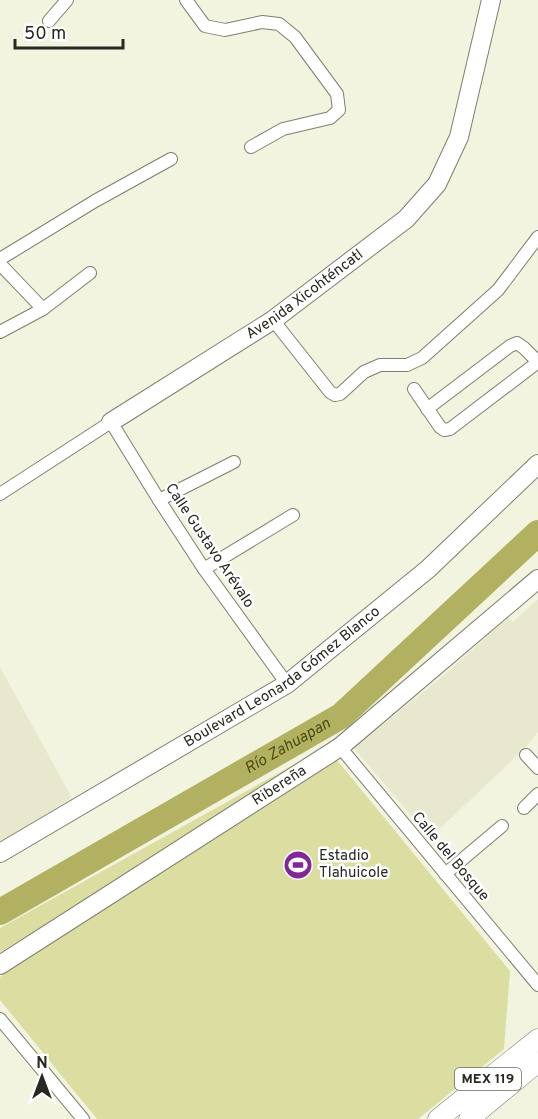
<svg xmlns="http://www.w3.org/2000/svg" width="538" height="1119" font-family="Overpass,sans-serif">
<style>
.built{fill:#e7e8cd}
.green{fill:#dcdda1}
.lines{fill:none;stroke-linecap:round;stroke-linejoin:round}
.river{stroke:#b1b161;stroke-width:26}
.street-casing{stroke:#7e7e6d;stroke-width:14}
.secondary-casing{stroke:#7e7e6d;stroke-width:20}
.primary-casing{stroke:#7e7e6d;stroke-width:21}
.street{stroke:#fff;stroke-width:12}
.secondary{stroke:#fff;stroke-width:18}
.primary{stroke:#fff;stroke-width:20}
.labels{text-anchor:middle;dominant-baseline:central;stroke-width:5;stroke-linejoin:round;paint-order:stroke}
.shield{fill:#fff;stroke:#696964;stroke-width:1.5}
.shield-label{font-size:14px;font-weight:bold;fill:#292922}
.street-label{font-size:15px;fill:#292922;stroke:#fff}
.poi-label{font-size:15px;fill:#292922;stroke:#fff;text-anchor:start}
.water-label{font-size:16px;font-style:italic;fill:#4d4c0f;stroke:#fff}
</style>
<rect width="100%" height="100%" fill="#f3f4e0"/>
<g class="built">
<polygon points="538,599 538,732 525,748 430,838 354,748 449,671 508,617 513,622"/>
<polygon points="0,667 72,798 0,842"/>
</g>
<g class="green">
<polygon points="322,749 216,822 0,952 0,928"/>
<polygon points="336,759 510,971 504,1049 418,1119 97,1119 0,1000 0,977"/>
</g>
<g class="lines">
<path class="river" id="s1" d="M 0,912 L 341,716 L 538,533"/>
<g class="street-casing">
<g id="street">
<polyline points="186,0 205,26 225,30 262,22 279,24 295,37 337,94 339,110 330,118 283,129 251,147"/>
<polyline points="49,21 67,0"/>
<polyline points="0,259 95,201 171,159"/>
<polyline points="0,264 43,309"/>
<polyline points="273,320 330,392 335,395 340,394 364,372 380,365 407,365 422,358 498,290 538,237"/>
<polyline points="0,332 43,309 90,273"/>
<polyline points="414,389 440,427 444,430 450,429 538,362"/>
<polyline points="427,409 510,346 517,343 524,348 538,362"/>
<polyline points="0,494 111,422 159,500 204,569 287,684"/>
<polyline points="159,500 234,462"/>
<polyline points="204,569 293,515"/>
<polyline points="340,747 538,985"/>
<polyline points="526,755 538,768"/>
<polyline points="524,808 538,794"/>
<polyline points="445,874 502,826"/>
<polyline points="0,1019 83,1119"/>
</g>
</g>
<g class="secondary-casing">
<g id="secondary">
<path id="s2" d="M 111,422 L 273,320 L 406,219 L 437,184 L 459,137 L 491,0"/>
<path id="s3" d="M 0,853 L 287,684 L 428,569 L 538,464"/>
<path id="s4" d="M 0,965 L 340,747 L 538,579"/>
</g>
</g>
<g class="primary-casing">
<g id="primary">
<polyline points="438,1119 538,1039"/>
<polyline points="469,1119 538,1062"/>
</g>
</g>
<use href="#street" class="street"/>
<use href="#secondary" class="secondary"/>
<use href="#primary" class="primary"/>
</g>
<defs>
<g id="stadium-disc" transform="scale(1.5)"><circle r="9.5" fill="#802896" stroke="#fff"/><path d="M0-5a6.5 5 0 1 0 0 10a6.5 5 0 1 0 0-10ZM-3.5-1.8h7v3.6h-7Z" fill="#fff"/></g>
</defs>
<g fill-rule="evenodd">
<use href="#stadium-disc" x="298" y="865"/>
</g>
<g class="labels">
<rect class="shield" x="455" y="1068" width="66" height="22" rx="4.5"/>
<g class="shield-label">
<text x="488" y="1079">MEX 119</text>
</g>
<g class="street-label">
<text stroke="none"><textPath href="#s2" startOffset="232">Avenida Xicohténcatl</textPath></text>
<text transform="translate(209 546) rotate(56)">Calle Gustavo Arévalo</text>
<text stroke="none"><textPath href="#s3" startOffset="333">Boulevard Leonarda Gómez Blanco</textPath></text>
<text stroke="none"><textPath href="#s4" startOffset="332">Ribereña</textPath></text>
<text transform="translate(450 857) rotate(50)">Calle del Bosque</text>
</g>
<g class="poi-label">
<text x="319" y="856">Estadio<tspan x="319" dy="17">Tlahuicole</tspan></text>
</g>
<g class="water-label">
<text stroke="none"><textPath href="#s1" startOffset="332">Río Zahuapan</textPath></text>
</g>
</g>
<g transform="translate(42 1077)" stroke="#ffffff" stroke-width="4.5" paint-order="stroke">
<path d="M0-4.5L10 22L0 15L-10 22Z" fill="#292922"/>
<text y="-9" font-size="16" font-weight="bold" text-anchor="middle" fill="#292922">N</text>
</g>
<path d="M15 39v9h108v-9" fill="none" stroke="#292922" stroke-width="3"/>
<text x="24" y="39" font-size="18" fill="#292922" stroke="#ffffff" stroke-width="4.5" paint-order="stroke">50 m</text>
</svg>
